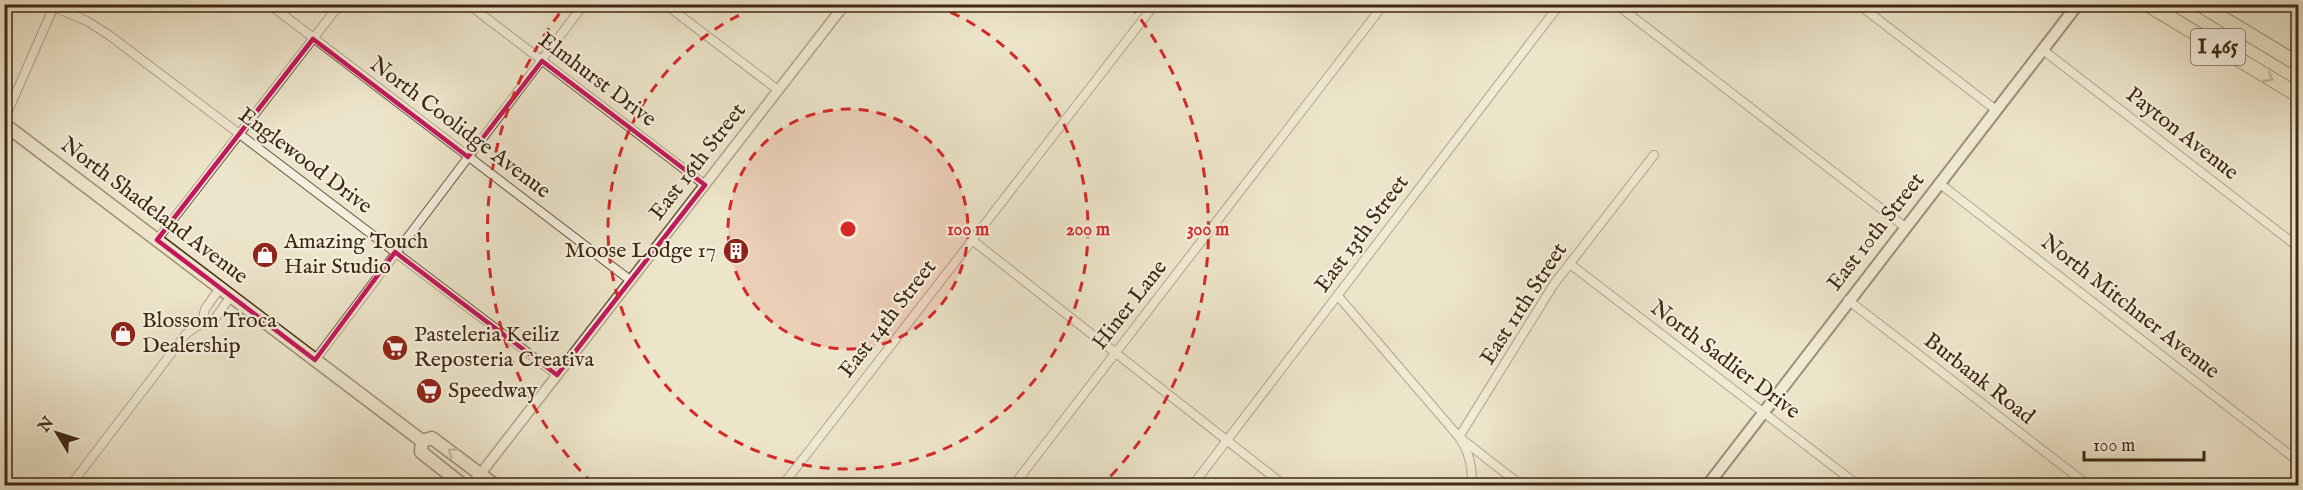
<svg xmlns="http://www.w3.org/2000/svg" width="2303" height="490" font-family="'IM FELL English',serif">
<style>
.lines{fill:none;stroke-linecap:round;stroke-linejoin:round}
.minor-casing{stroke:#6a5741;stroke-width:10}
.tertiary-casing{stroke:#6a5741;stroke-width:12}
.secondary-casing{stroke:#3f2813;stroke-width:14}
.primary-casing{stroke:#3f2813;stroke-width:15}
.motorway-casing{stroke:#3f2813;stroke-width:16}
.minor{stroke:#f3eedd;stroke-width:8}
.tertiary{stroke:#f3eedd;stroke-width:9}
.secondary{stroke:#f3eedd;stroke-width:10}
.primary{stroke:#ede5cb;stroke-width:12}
.motorway{stroke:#ede5cb;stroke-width:14}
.oneway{stroke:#96866f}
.marked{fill:none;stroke:#c2185b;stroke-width:4.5;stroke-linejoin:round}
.ring{fill:none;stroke:#d62828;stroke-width:3;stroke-dasharray:10 8}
.labels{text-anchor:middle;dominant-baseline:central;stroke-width:4.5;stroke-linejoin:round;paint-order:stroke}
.shield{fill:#f3eedd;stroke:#756350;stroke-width:1.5}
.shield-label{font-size:21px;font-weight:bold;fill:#3f2813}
.street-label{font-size:22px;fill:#3f2813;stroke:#f3eedd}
.poi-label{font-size:22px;fill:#3f2813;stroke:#f3eedd;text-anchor:start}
.centre{fill:#d62828;stroke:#f3eedd;stroke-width:3}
.ring-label{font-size:18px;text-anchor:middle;font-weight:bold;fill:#d62828;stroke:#f3eedd;stroke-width:4.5;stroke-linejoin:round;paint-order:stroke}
</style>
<rect width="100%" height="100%" fill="#ede5cb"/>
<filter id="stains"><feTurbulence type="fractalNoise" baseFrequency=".00333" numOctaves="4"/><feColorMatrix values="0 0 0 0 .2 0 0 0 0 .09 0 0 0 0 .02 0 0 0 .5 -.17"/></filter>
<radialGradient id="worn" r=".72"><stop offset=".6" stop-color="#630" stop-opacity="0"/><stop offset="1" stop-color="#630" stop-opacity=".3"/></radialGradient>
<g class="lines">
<g class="minor-casing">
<g id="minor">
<polyline points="269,4 630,280"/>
<polyline points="468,4 705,185"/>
<polyline points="665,4 778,90"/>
<polyline points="1616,4 1905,227"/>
<polyline points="1858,4 1996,110"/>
<polyline points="54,7 87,21 109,35 557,375"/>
<polyline points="2043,50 2298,247"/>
<polyline points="4,120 55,4"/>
<polyline points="1939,183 2298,461"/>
<polyline points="157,240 340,4"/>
<polyline points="972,240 1285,486"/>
<polyline points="1570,264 1859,486"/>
<polyline points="1338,296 1459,437 1522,486"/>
<polyline points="1848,300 2089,486"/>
<polyline points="202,323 205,309 220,288"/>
<polyline points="315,360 584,4"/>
<polyline points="70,486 186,334 202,323 214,320 231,296"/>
<polyline points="782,486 1155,4"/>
<polyline points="1013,486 1384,4"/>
<polyline points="1192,486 1560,4"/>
<path d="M 1471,486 C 1474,469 1468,450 1459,437 L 1554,284 L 1654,155"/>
</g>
</g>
<g class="tertiary-casing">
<polyline id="tertiary" points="471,486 845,4"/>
</g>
<g class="secondary-casing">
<polyline id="secondary" points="1707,486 2078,4"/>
</g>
<g class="primary-casing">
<g id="primary">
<polyline points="4,124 422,441"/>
<polyline points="422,441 432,438 496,486"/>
<polyline points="422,441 421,452 464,486"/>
</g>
</g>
<g class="motorway-casing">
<g id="motorway">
<polyline points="2147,4 2298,95"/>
<polyline points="2199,4 2298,64"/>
</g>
</g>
<use href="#minor" class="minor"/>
<use href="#tertiary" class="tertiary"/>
<use href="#secondary" class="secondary"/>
<use href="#primary" class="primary"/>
<use href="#motorway" class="motorway"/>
</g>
<defs><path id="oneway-chevron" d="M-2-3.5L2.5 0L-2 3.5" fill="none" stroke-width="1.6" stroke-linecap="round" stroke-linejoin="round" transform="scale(1.5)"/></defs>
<g class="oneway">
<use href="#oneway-chevron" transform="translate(2269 78) rotate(31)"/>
<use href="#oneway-chevron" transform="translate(452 452) rotate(-144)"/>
</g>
<path d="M0 0H2303V490H0ZM 313,39 L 468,157 L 542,61 L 705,185 L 557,375 L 395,252 L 315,360 L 157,240 Z" fill="#ede5cb" fill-opacity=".55" fill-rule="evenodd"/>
<path class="marked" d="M 313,39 L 468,157 L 542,61 L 705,185 L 557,375 L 395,252 L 315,360 L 157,240 Z"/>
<circle cx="848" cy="229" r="120" fill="#d62828" fill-opacity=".12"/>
<g class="ring">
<circle cx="848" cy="229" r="120"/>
<path d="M934 5A240 240 0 1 1 762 5"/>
<path d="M593 484A360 360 0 0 1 566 5M1130 5A360 360 0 0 1 1103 484"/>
</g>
<defs>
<g id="building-disc" transform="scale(1.35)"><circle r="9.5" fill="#8f2418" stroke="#f3eedd"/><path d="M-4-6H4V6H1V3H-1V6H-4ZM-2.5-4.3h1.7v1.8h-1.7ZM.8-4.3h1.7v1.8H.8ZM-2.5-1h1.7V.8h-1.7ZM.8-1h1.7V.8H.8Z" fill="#fff"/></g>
<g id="shop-disc" transform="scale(1.35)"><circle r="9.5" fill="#8f2418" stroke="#f3eedd"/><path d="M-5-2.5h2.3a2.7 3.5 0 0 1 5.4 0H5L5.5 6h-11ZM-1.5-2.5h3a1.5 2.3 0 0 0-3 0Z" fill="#fff"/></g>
<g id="supermarket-disc" transform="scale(1.35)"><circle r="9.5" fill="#8f2418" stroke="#f3eedd"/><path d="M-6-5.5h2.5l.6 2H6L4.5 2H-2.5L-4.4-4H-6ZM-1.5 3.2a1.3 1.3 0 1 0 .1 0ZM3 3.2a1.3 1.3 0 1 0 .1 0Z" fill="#fff"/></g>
</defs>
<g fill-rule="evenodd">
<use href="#building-disc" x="736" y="251"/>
<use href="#shop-disc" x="265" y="255"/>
<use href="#shop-disc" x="123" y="334"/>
<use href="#supermarket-disc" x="395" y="348"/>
<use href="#supermarket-disc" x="429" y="391"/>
</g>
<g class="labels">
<rect class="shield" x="2191" y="29" width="54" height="36" rx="4.5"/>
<g class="shield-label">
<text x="2218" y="47">I 465</text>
</g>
<g class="street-label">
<text transform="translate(597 80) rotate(37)">Elmhurst Drive</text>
<text transform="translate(460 128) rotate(37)">North Coolidge Avenue</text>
<text transform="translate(2182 134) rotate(38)">Payton Avenue</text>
<text transform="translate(305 161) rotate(37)">Englewood Drive</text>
<text transform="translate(698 162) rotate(-52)">East 16th Street</text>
<text transform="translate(154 211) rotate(37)">North Shadeland Avenue</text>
<text transform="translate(1876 232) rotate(-52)">East 10th Street</text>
<text transform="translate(1362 234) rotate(-53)">East 13th Street</text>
<text transform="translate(1524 304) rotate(-57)">East 11th Street</text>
<text transform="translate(1130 305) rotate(-52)">Hiner Lane</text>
<text transform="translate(2130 307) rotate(38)">North Mitchner Avenue</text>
<text transform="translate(888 319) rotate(-52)">East 14th Street</text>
<text transform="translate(1725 360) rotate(37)">North Sadlier Drive</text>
<text transform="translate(1979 379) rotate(38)">Burbank Road</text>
</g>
<g class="poi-label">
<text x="284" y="242">Amazing Touch<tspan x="284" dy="25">Hair Studio</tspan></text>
<text x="716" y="251" text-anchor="end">Moose Lodge 17</text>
<text x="142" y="321">Blossom Troca<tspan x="142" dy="25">Dealership</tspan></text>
<text x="414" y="335">Pasteleria Keiliz<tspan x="414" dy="25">Reposteria Creativa</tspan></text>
<text x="448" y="391">Speedway</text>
</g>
</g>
<circle cx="848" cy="229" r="9" class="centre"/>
<g class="ring-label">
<text x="968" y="235">100 m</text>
<text x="1088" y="235">200 m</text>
<text x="1208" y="235">300 m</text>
</g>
<rect width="2303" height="490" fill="none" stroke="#ede5cb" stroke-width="24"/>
<rect x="6" y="6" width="2291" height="478" fill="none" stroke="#3f2813" stroke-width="3"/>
<rect x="12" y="12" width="2279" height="466" fill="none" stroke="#3f2813" stroke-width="1.5"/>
<g transform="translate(57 433) rotate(308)" stroke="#f3eedd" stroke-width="4.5" paint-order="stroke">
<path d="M0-4.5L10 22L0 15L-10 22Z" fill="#3f2813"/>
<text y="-9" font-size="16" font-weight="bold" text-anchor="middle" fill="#3f2813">N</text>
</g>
<path d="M2084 451v9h120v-9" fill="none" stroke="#3f2813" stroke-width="3"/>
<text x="2093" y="451" font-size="18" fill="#3f2813" stroke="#f3eedd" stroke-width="4.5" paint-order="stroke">100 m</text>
<rect width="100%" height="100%" filter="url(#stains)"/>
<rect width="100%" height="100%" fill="url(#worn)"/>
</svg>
